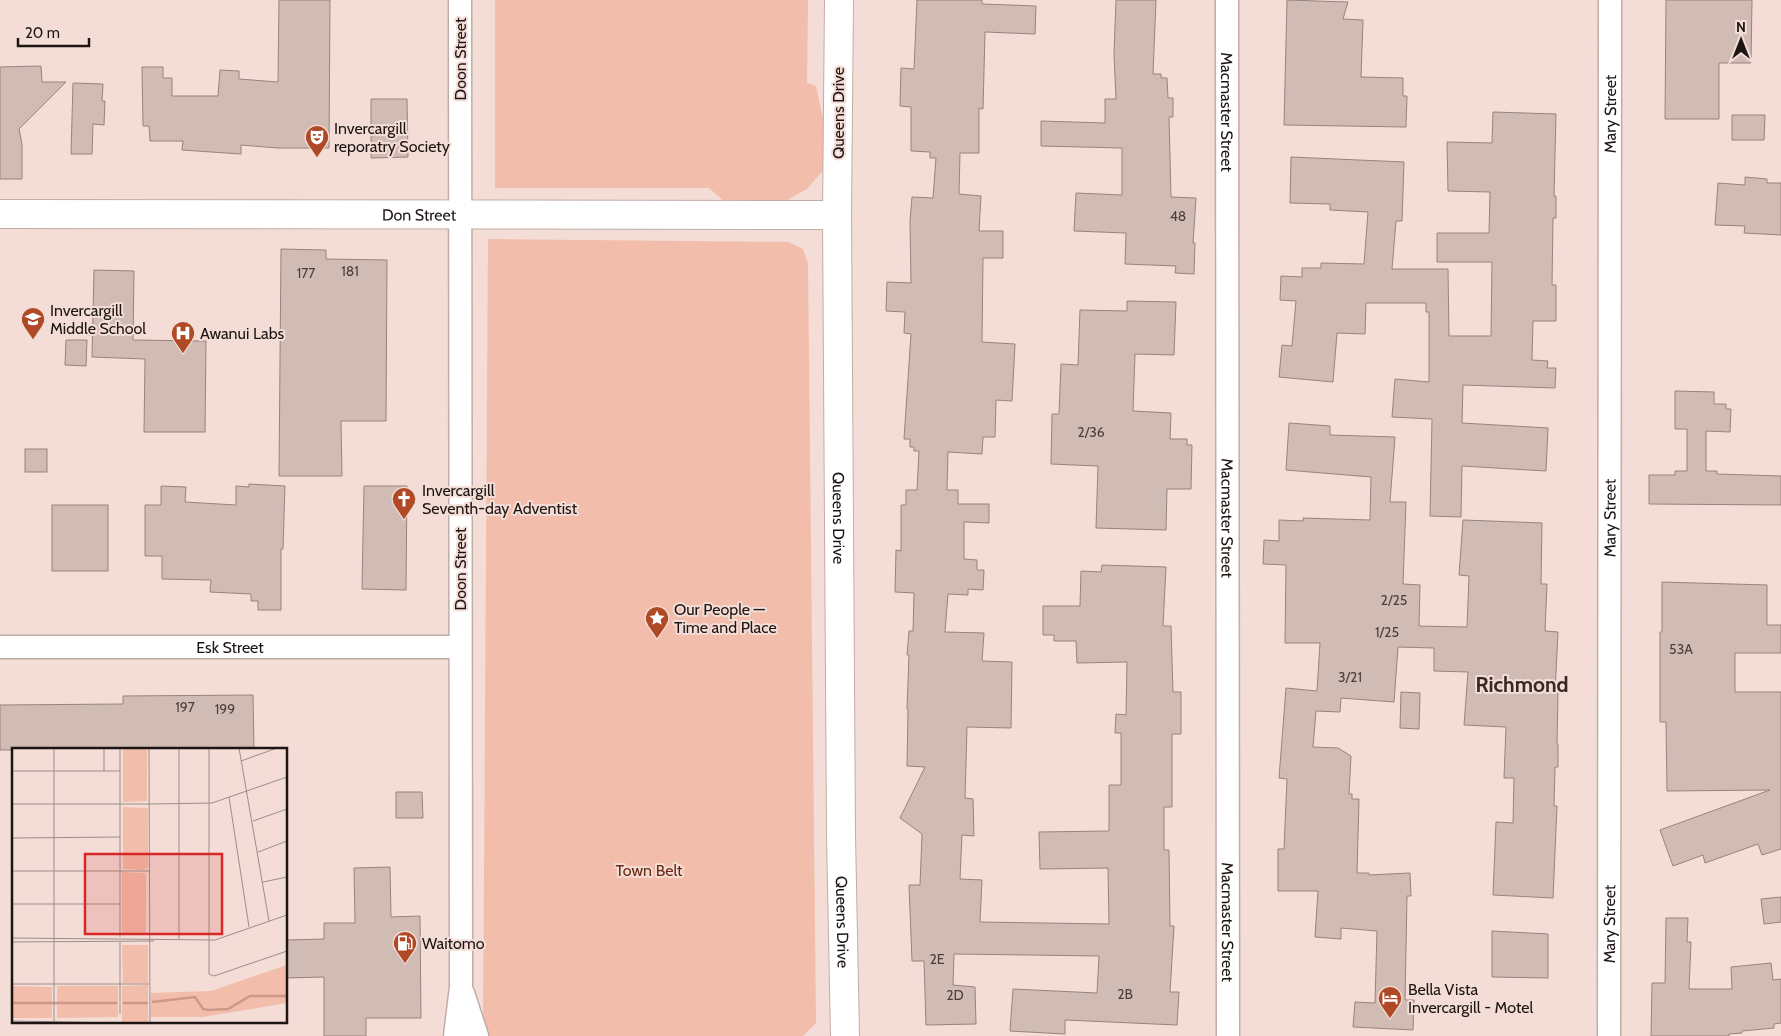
<svg xmlns="http://www.w3.org/2000/svg" width="1781" height="1036" font-family="Cabin,sans-serif">
<style>
.green{fill:#f2bdab}
.building{fill:#d1bcb5;stroke:#98847d}
.lines{fill:none;stroke-linecap:round;stroke-linejoin:round}
.minor-casing{stroke:#c2ada6;stroke-width:25}
.tertiary-casing{stroke:#c2ada6;stroke-width:30}
.secondary-casing{stroke:#c2ada6;stroke-width:30}
.minor{stroke:#fff;stroke-width:22}
.tertiary{stroke:#fff;stroke-width:28}
.secondary{stroke:#fff;stroke-width:28}
.labels{text-anchor:middle;dominant-baseline:central;stroke-width:4;stroke-linejoin:round;paint-order:stroke}
.number-label{font-size:14px;fill:#4a3f3c}
.street-label{font-size:16px;fill:#1d1513;stroke:#f3ddd6}
.poi-label{font-size:16px;fill:#1d1513;stroke:#f3ddd6;text-anchor:start}
.park-label{font-size:16px;fill:#6b2912;stroke:#f3ddd6}
.district-label{font-size:21px;font-weight:bold;fill:#392924;stroke:#f3ddd6}
.inset-river{fill:none;stroke:#ce9886;stroke-width:2.5}
.inset-road{fill:none;stroke:#9d8d88;stroke-width:1}
.view{fill:#d62828;fill-opacity:0.15;stroke:#d62828;stroke-width:2.5}
.inset-edge{fill:none;stroke:#1d1513;stroke-width:2.5}
</style>
<rect width="100%" height="100%" fill="#f3ddd6"/>
<g class="green">
<polygon points="495,0 808,0 807,83 816,86 824,123 826,167 807,189 776,206 724,201 709,188 495,188"/>
<polygon points="488,239 788,242 803,249 808,264 816,1023 803,1036 483,1036"/>
</g>
<g class="building">
<polygon points="279,0 330,0 329,148 278,148 241,145 241,154 182,150 183,141 150,141 149,126 143,126 142,67 163,67 163,78 172,78 172,96 218,96 220,70 239,71 239,79 278,82"/>
<polygon points="917,0 982,0 982,4 1036,6 1035,34 985,32 983,109 979,108 979,153 960,153 959,194 981,196 979,231 1003,231 1003,258 983,258 982,342 1015,344 1012,401 996,400 995,437 983,437 982,454 948,452 947,490 958,490 958,504 989,504 989,523 964,522 964,559 977,560 977,570 984,570 983,590 968,589 968,595 948,594 945,632 984,633 982,661 1012,662 1011,728 967,727 965,798 973,799 974,836 962,835 960,879 982,880 980,922 1109,924 1108,868 1040,869 1039,832 1109,831 1109,785 1121,785 1121,733 1115,733 1116,714 1126,715 1127,662 1077,663 1076,641 1054,641 1054,635 1043,635 1043,606 1080,606 1081,571 1101,572 1102,565 1166,567 1163,626 1171,626 1173,692 1181,692 1181,734 1172,734 1172,807 1164,807 1164,850 1169,850 1170,926 1174,926 1170,992 1179,992 1177,1025 1065,1020 1065,1034 1010,1031 1013,989 1097,993 1099,956 954,954 953,985 975,987 976,1024 926,1025 924,961 912,961 909,885 920,885 922,834 900,818 925,767 907,766 908,709 907,709 909,655 907,655 909,631 913,631 914,593 895,592 896,550 901,551 901,505 906,505 906,490 917,490 919,451 914,451 914,447 910,447 910,439 904,439 911,334 904,333 905,312 886,311 887,282 911,283 910,221 912,197 933,198 936,158 930,158 930,152 911,151 911,107 900,106 901,68 914,69"/>
<polygon points="1116,0 1156,0 1153,74 1161,74 1161,78 1167,78 1168,98 1173,98 1173,117 1169,117 1171,197 1196,198 1193,243 1195,243 1194,274 1175,273 1176,266 1125,264 1126,233 1074,231 1076,193 1122,195 1122,148 1041,146 1041,121 1105,123 1105,99 1116,99 1114,54"/>
<polygon points="1287,0 1348,2 1343,19 1363,20 1361,77 1403,78 1403,96 1407,96 1406,127 1284,125"/>
<polygon points="1666,0 1752,0 1751,63 1719,63 1719,119 1665,119"/>
<polygon points="41,66 42,82 66,82 19,129 22,144 22,179 0,179 0,67"/>
<polygon points="73,83 103,84 102,101 105,101 104,125 93,124 92,154 71,154"/>
<polygon points="371,99 407,99 408,157 371,158"/>
<polygon points="1493,112 1556,114 1554,196 1556,196 1556,218 1553,218 1552,285 1556,285 1556,321 1533,321 1532,360 1548,361 1547,368 1556,368 1555,388 1463,385 1462,423 1548,428 1546,471 1462,466 1461,517 1430,516 1432,419 1392,417 1395,379 1429,382 1429,312 1426,312 1426,303 1366,303 1365,334 1337,333 1333,382 1279,377 1282,345 1292,346 1296,301 1280,300 1281,276 1302,277 1302,268 1321,268 1321,263 1364,264 1368,212 1330,210 1330,204 1290,203 1291,157 1404,162 1402,221 1396,221 1392,269 1448,269 1449,336 1491,336 1492,262 1437,262 1437,233 1489,233 1490,192 1448,191 1447,142 1492,143"/>
<polygon points="1732,115 1765,115 1764,140 1732,140"/>
<polygon points="1745,177 1767,179 1767,183 1781,183 1781,235 1744,233 1745,226 1715,225 1718,183 1745,185"/>
<polygon points="281,249 326,250 326,259 387,260 386,421 341,421 342,476 279,476"/>
<polygon points="94,270 134,271 133,340 206,341 205,432 144,432 145,359 92,357"/>
<polygon points="1127,301 1176,302 1174,355 1135,354 1133,411 1171,413 1170,439 1187,439 1187,445 1192,445 1191,489 1167,489 1166,530 1096,528 1098,466 1051,464 1052,414 1059,414 1061,364 1078,365 1080,310 1127,311"/>
<polygon points="66,340 87,340 86,366 65,365"/>
<polygon points="1675,391 1714,392 1714,404 1726,404 1726,409 1731,409 1730,432 1706,431 1706,471 1717,471 1717,474 1781,476 1781,505 1649,504 1649,475 1675,475 1675,471 1687,471 1687,429 1675,429"/>
<polygon points="1289,423 1330,426 1330,435 1395,437 1390,502 1406,502 1403,584 1420,585 1419,626 1467,627 1469,576 1459,575 1463,520 1542,523 1541,584 1547,584 1545,631 1558,632 1555,693 1558,693 1557,744 1558,744 1558,767 1555,767 1554,806 1557,806 1553,898 1493,895 1496,822 1513,823 1514,778 1504,778 1506,727 1464,725 1468,672 1434,671 1434,648 1398,647 1394,702 1341,698 1340,712 1316,711 1313,747 1338,748 1351,756 1349,794 1352,794 1352,799 1359,799 1357,873 1369,873 1369,875 1410,873 1411,896 1407,896 1405,1000 1414,1000 1413,1030 1353,1027 1355,1002 1375,1003 1377,931 1341,928 1341,939 1315,937 1318,891 1278,891 1278,849 1284,849 1287,779 1279,778 1286,688 1317,691 1320,643 1285,643 1286,565 1263,564 1264,540 1279,541 1279,520 1303,521 1303,518 1370,520 1371,477 1286,470"/>
<rect x="25" y="449" width="22" height="23"/>
<polygon points="249,484 285,486 283,549 281,549 281,610 258,610 258,601 251,601 251,594 210,592 211,580 162,579 162,556 145,556 145,505 161,505 161,486 186,487 185,502 236,505 236,486 249,487"/>
<polygon points="364,486 407,486 406,590 362,589"/>
<rect x="52" y="505" width="56" height="66"/>
<polygon points="1662,582 1767,585 1767,625 1781,625 1781,653 1735,653 1735,692 1781,692 1781,849 1762,855 1758,844 1705,863 1703,855 1673,866 1660,830 1770,790 1667,791 1666,722 1660,722 1660,632 1662,632"/>
<polygon points="1401,692 1420,693 1419,729 1400,728"/>
<polygon points="253,695 254,750 0,750 0,705 123,704 123,696"/>
<polygon points="396,792 422,792 423,818 396,818"/>
<polygon points="390,867 391,917 420,916 421,1018 366,1018 366,1036 324,1036 324,977 286,978 286,940 324,939 324,923 355,923 354,868"/>
<polygon points="1781,897 1781,922 1764,924 1761,899"/>
<polygon points="1666,918 1688,918 1687,942 1691,942 1689,989 1732,989 1731,967 1771,963 1773,980 1781,979 1781,1023 1774,1024 1774,1028 1742,1031 1742,1033 1729,1034 1729,1036 1651,1036 1652,983 1665,983"/>
<polygon points="1492,931 1548,934 1548,978 1492,977"/>
</g>
<g class="lines">
<g class="minor-casing">
<g id="minor">
<path id="s1" d="M 1227,0 L 1228,1036"/>
<path id="s2" d="M 0,647 L 460,647"/>
<polyline points="463,993 477,1036"/>
<polyline points="455,1036 461,987 460,0"/>
<path id="s3" d="M 1609,1036 L 1610,0"/>
</g>
</g>
<g class="tertiary-casing">
<g id="tertiary">
<path id="s4" d="M 0,214 L 837,215"/>
</g>
</g>
<g class="secondary-casing">
<g id="secondary">
<path id="s5" d="M 839,0 L 837,215 L 841,835 L 845,1036"/>
</g>
</g>
<use href="#minor" class="minor"/>
<use href="#tertiary" class="tertiary"/>
<use href="#secondary" class="secondary"/>
</g>
<defs>
<g id="theatre-pin" transform="scale(1.25)"><path d="M0 17L-7.5 6A9.5 9.5 0 1 1 7.5 6Z" fill="#b04925" stroke="#f3ddd6"/><path d="M-5-5.5Q0-4 5-5.5V0Q5 5 0 6Q-5 5-5 0ZM-3.3-2.5H-1v1.5H-3.3ZM1-2.5H3.3v1.5H1ZM-2.8 1Q0 5.5 2.8 1Z" fill="#fff"/></g>
<g id="school-pin" transform="scale(1.25)"><path d="M0 17L-7.5 6A9.5 9.5 0 1 1 7.5 6Z" fill="#b04925" stroke="#f3ddd6"/><path d="M0-5L7-2L0 1L-7-2ZM-4 1L0 2.5L4 1V4Q0 6-4 4Z" fill="#fff"/></g>
<g id="hospital-pin" transform="scale(1.25)"><path d="M0 17L-7.5 6A9.5 9.5 0 1 1 7.5 6Z" fill="#b04925" stroke="#f3ddd6"/><path d="M-5-5h3v3.5h4V-5h3V5h-3V1.5h-4V5h-3Z" fill="#fff"/></g>
<g id="church-pin" transform="scale(1.25)"><path d="M0 17L-7.5 6A9.5 9.5 0 1 1 7.5 6Z" fill="#b04925" stroke="#f3ddd6"/><path d="M-1.2-6h2.4v3.5h3.3v2.4h-3.3V6h-2.4V-.1h-3.3v-2.4h3.3Z" fill="#fff"/></g>
<g id="sight-pin" transform="scale(1.25)"><path d="M0 17L-7.5 6A9.5 9.5 0 1 1 7.5 6Z" fill="#b04925" stroke="#f3ddd6"/><path d="M0-6L1.8-2.2L6-1.7L2.9 1.2L3.7 5.4L0 3.3L-3.7 5.4L-2.9 1.2L-6-1.7L-1.8-2.2Z" fill="#fff"/></g>
<g id="fuel-pin" transform="scale(1.25)"><path d="M0 17L-7.5 6A9.5 9.5 0 1 1 7.5 6Z" fill="#b04925" stroke="#f3ddd6"/><path d="M-5.5-6h7V0h2V4h1.3V-2.5L3-4.5l.8-.8L6-3V5H2.5V1h-1V6h-7ZM-4.2-4.7v3.2H.2V-4.7Z" fill="#fff"/></g>
<g id="hotel-pin" transform="scale(1.25)"><path d="M0 17L-7.5 6A9.5 9.5 0 1 1 7.5 6Z" fill="#b04925" stroke="#f3ddd6"/><path d="M-6-4.5h1.5V1H6V5H4.5V3h-9V5H-6ZM-4 0a1.8 1.8 0 1 1 3.6 0ZM.5 0V-2.5h3Q6-2.5 6 0Z" fill="#fff"/></g>
</defs>
<g fill-rule="evenodd">
<use href="#theatre-pin" x="317" y="137"/>
<use href="#school-pin" x="33" y="319"/>
<use href="#hospital-pin" x="183" y="333"/>
<use href="#church-pin" x="404" y="499"/>
<use href="#sight-pin" x="657" y="618"/>
<use href="#fuel-pin" x="405" y="943"/>
<use href="#hotel-pin" x="1390" y="998"/>
</g>
<g class="labels">
<g class="number-label">
<text x="1178" y="216">48</text>
<text x="350" y="271">181</text>
<text x="306" y="273">177</text>
<text x="1091" y="432">2/36</text>
<text x="1394" y="600">2/25</text>
<text x="1387" y="632">1/25</text>
<text x="1681" y="649">53A</text>
<text x="1350" y="677">3/21</text>
<text x="185" y="707">197</text>
<text x="225" y="709">199</text>
<text x="937" y="959">2E</text>
<text x="1125" y="994">2B</text>
<text x="955" y="995">2D</text>
</g>
<g class="street-label">
<text transform="translate(460 59) rotate(-90)">Doon Street</text>
<text transform="translate(838 113) rotate(-90)">Queens Drive</text>
<text stroke="none"><textPath href="#s1" startOffset="112">Macmaster Street</textPath></text>
<text stroke="none"><textPath href="#s3" startOffset="922">Mary Street</textPath></text>
<text stroke="none"><textPath href="#s4" startOffset="419">Don Street</textPath></text>
<text stroke="none"><textPath href="#s5" startOffset="518">Queens Drive</textPath></text>
<text stroke="none"><textPath href="#s1" startOffset="518">Macmaster Street</textPath></text>
<text stroke="none"><textPath href="#s3" startOffset="518">Mary Street</textPath></text>
<text transform="translate(460 569) rotate(-90)">Doon Street</text>
<text stroke="none"><textPath href="#s2" startOffset="230">Esk Street</textPath></text>
<text stroke="none"><textPath href="#s5" startOffset="922">Queens Drive</textPath></text>
<text stroke="none"><textPath href="#s1" startOffset="922">Macmaster Street</textPath></text>
<text stroke="none"><textPath href="#s3" startOffset="112">Mary Street</textPath></text>
</g>
<g class="poi-label">
<text x="334" y="128">Invercargill<tspan x="334" dy="18">reporatry Society</tspan></text>
<text x="50" y="310">Invercargill<tspan x="50" dy="18">Middle School</tspan></text>
<text x="200" y="333">Awanui Labs</text>
<text x="422" y="490">Invercargill<tspan x="422" dy="18">Seventh-day Adventist</tspan></text>
<text x="674" y="609">Our People —<tspan x="674" dy="18">Time and Place</tspan></text>
<text x="422" y="943">Waitomo</text>
<text x="1408" y="989">Bella Vista<tspan x="1408" dy="18">Invercargill - Motel</tspan></text>
</g>
<g class="park-label">
<text x="649" y="870">Town Belt</text>
</g>
<g class="district-label">
<text x="1522" y="684">Richmond</text>
</g>
</g>
<g transform="translate(12 748)">
<rect width="275" height="275" fill="#f3ddd6"/>
<path d="M 111,0 L 135,0 L 135,53 L 111,54 ZM 111,59 L 136,60 L 136,119 L 132,122 L 111,121 ZM 110,124 L 134,125 L 134,186 L 110,186 ZM 136,197 L 136,235 L 111,235 L 110,197 ZM 275,217 L 275,255 L 191,269 L 139,269 L 139,245 L 199,243 ZM 136,237 L 136,275 L 110,275 L 110,238 ZM 0,238 L 40,239 L 40,270 L 0,270 ZM 45,238 L 106,238 L 106,269 L 45,270 Z" fill="#f2bdab"/>
<path class="inset-river" d="M 140,254 L 183,249 L 191,261 L 196,262 L 216,261 L 238,248 L 275,248M 0,255 L 105,255M 111,255 L 136,255"/>
<path class="inset-road" d="M 42,0 L 42,275M 92,0 L 92,23M 137,0 L 138,275M 167,0 L 167,191M 197,0 L 197,226 L 202,228 L 275,203M 227,0 L 257,173M 229,13 L 265,0M 0,23 L 108,23M 217,49 L 237,179M 0,56 L 138,56M 138,56 L 200,55 L 275,29M 241,73 L 275,61M 0,90 L 108,89M 246,104 L 275,93M 0,123 L 137,123M 251,134 L 275,129M 0,156 L 108,156M 108,189 L 108,0M 0,190 L 203,192 L 275,167M 0,194 L 142,193M 0,236 L 137,236M 108,266 L 108,194M 0,273 L 108,275"/>
<path class="view" d="M 73,106 L 210,106 L 210,186 L 73,186 Z"/>
<rect width="275" height="275" class="inset-edge"/>
</g>
<g transform="translate(1741 40)" stroke="#f3ddd6" stroke-width="4" paint-order="stroke">
<path d="M0-4L9 19L0 12L-9 19Z" fill="#1d1513"/>
<text y="-8" font-size="14" font-weight="bold" text-anchor="middle" fill="#1d1513">N</text>
</g>
<path d="M18 38v8h71v-8" fill="none" stroke="#1d1513" stroke-width="2.5"/>
<text x="25" y="38" font-size="15" fill="#1d1513" stroke="#f3ddd6" stroke-width="4" paint-order="stroke">20 m</text>
</svg>
